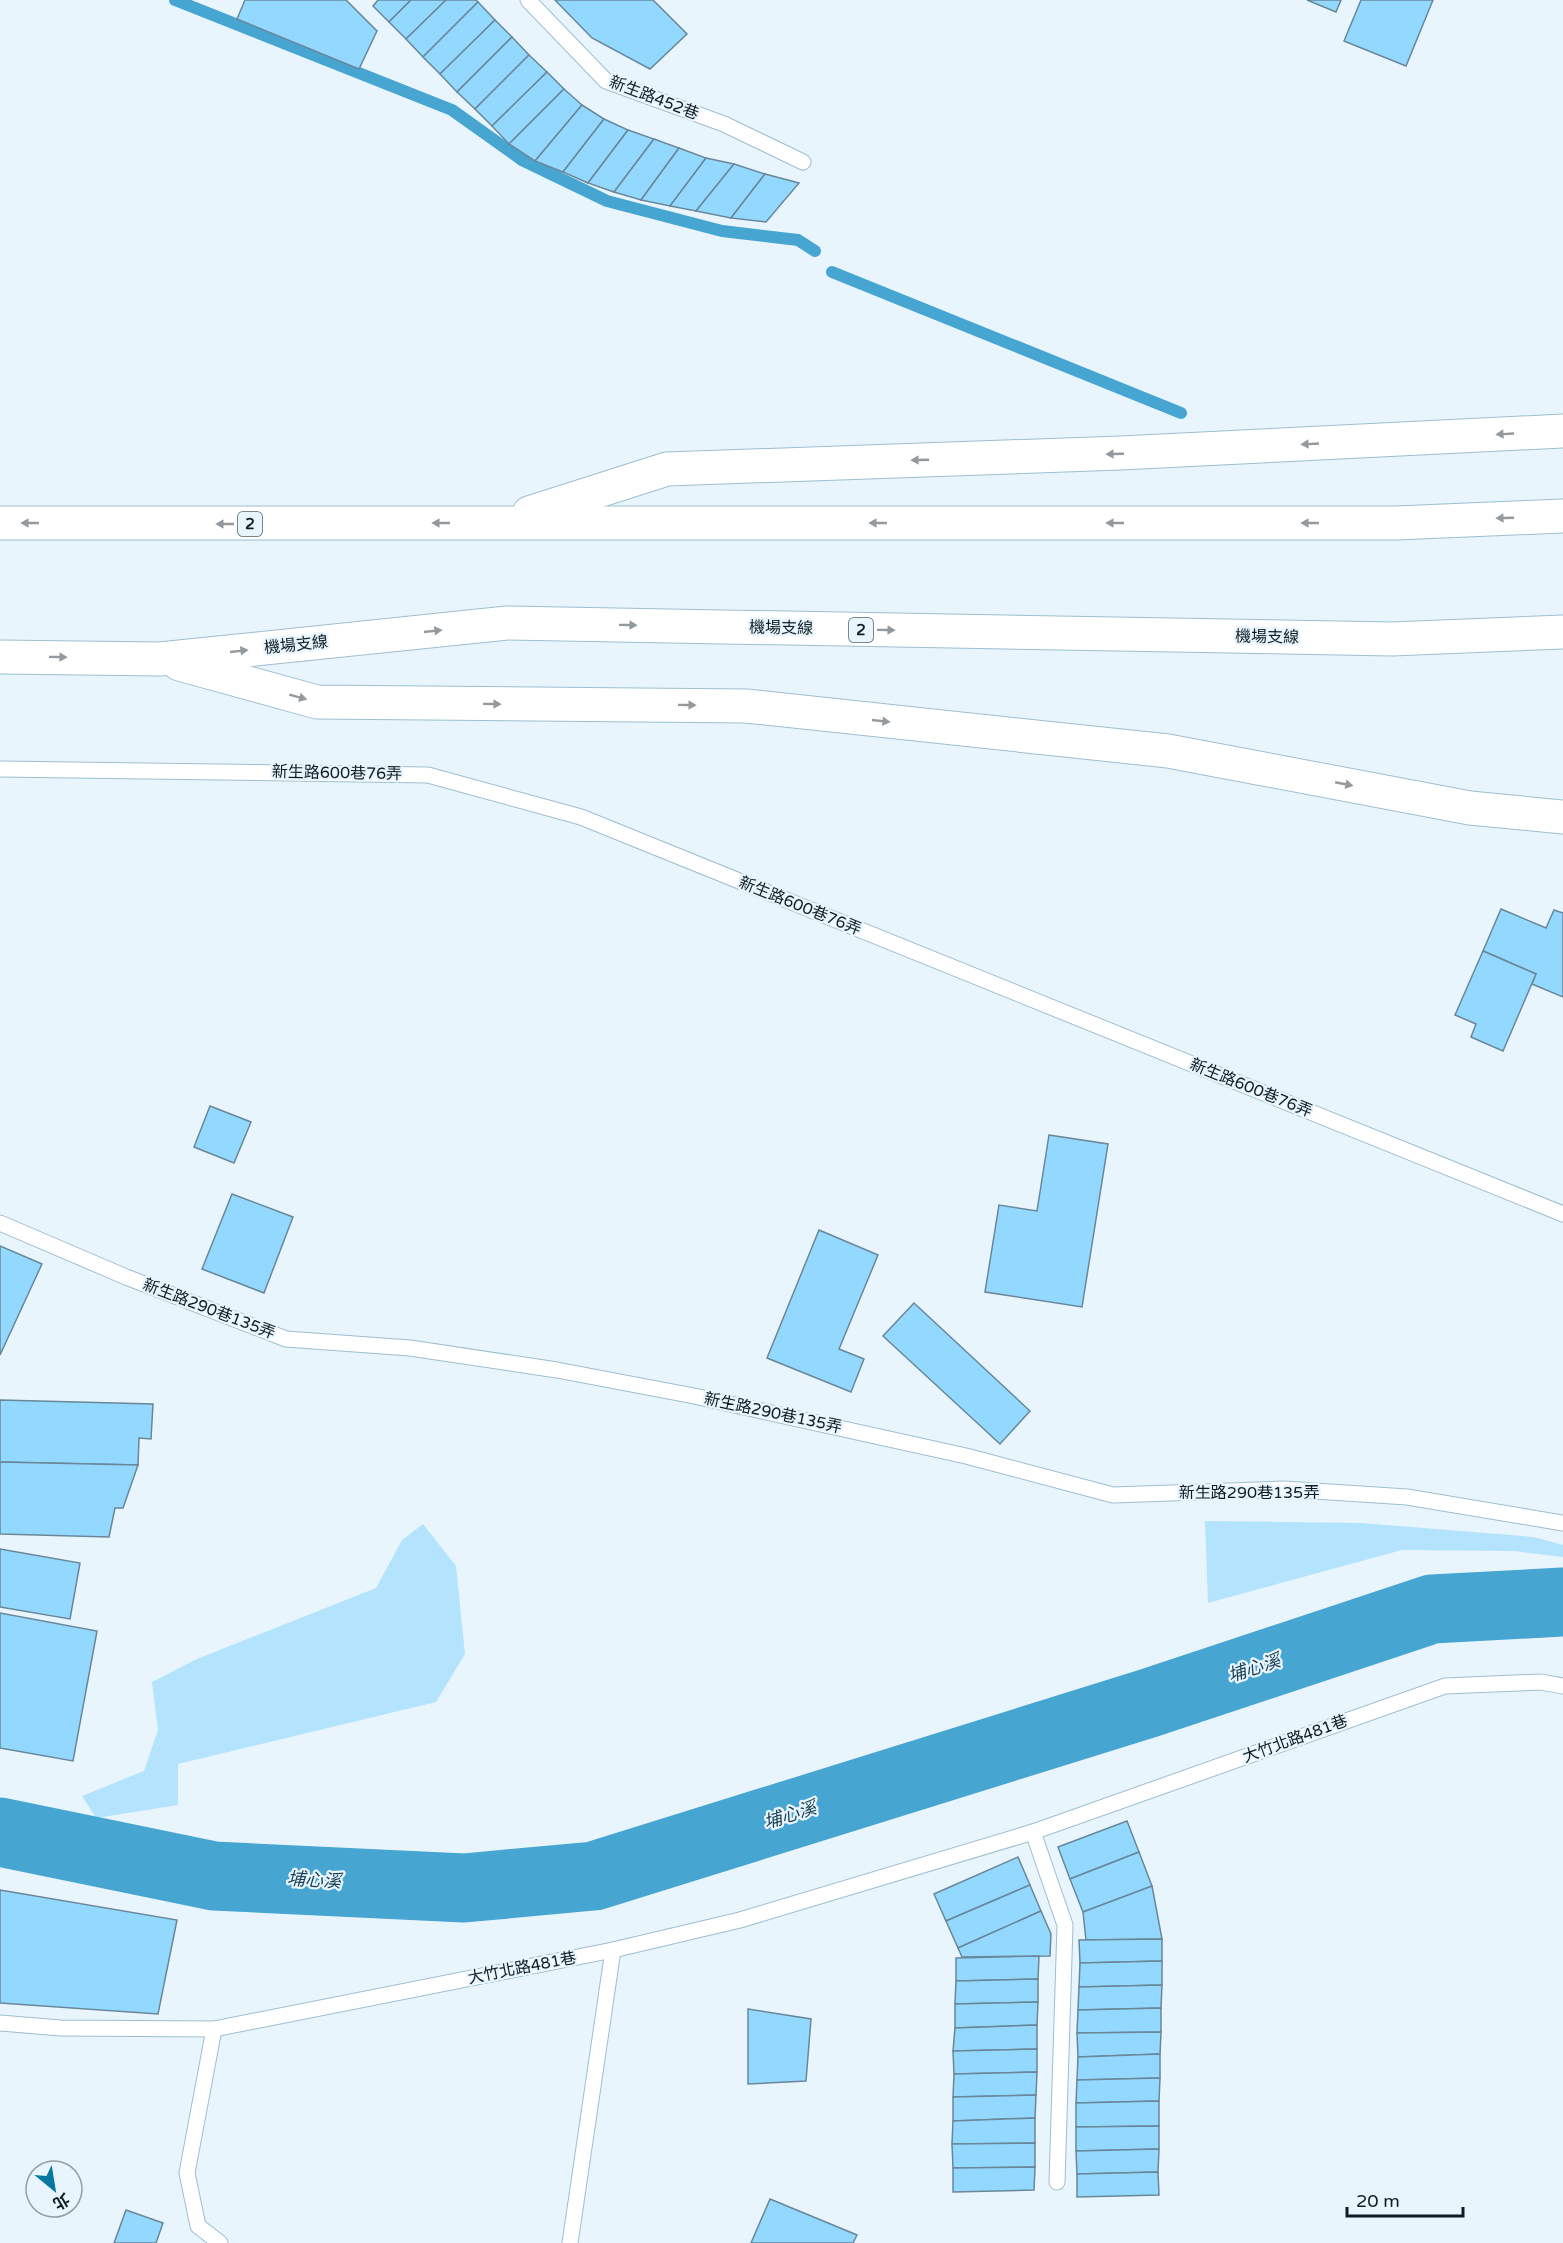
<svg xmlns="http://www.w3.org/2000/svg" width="1563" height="2243" font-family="'Varela Round','Noto Sans TC',sans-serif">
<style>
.green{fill:#b4e3fe}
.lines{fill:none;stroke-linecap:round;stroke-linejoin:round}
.stream{stroke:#47a5d2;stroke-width:12}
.river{stroke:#47a5d2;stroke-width:69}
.building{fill:#93d9ff;stroke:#698798;stroke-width:1.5}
.service-casing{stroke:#9ebed0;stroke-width:17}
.motorway-casing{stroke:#9ebed0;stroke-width:35}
.service{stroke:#fff;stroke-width:15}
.motorway{stroke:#fff;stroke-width:33}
.oneway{fill:#93999c}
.labels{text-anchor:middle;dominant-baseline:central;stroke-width:4.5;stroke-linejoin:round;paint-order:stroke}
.shield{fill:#e8f5fd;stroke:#515d64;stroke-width:1.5}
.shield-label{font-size:15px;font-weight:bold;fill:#101c23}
.street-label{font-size:16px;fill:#101c23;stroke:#e8f5fd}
.water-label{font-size:18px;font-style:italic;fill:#1a4256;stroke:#e8f5fd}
</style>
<rect width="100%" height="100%" fill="#e8f5fd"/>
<g class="green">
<polygon points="1205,1521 1361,1523 1534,1537 1563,1545 1563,1557 1515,1551 1402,1550 1208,1603"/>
<polygon points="423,1524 456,1566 465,1654 436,1702 178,1764 178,1805 96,1818 82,1796 144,1771 158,1730 152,1682 197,1659 376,1588 402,1540"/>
</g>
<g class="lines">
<g class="stream">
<polyline points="175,0 452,110 522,160 607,201 722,231 798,240 815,251"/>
<polyline points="832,272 1181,413"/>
</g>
<polyline class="river" points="0,1832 214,1876 464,1888 594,1876 1149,1703 1432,1609 1563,1602"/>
</g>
<g class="building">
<polygon points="245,0 346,0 377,31 359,69 237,19"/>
<polygon points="378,0 411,0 389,22 373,6"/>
<polygon points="411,0 446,0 406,39 389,22"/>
<polygon points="446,0 476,0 478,2 423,57 406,39"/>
<polygon points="555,0 653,0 687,34 650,69 592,38"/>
<polygon points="1307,0 1341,0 1336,12"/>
<polygon points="1361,0 1433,0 1406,66 1344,41"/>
<polygon points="478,2 495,20 440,74 423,57"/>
<polygon points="495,20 512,37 457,92 440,74"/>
<polygon points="512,37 529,55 475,109 457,92"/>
<polygon points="529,55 547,72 492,126 475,109"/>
<polygon points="547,72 564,89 509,144 492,126"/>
<polygon points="564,89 582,105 535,161 509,144"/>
<polygon points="582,105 604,119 563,172 535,161"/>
<polygon points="604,119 628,130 588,183 563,172"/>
<polygon points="628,130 654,139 614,192 588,183"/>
<polygon points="654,139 679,148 641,200 614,192"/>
<polygon points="679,148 706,158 670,206 641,200"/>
<polygon points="706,158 734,164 696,211 670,206"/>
<polygon points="734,164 765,174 731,218 696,211"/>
<polygon points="765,174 799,183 766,222 731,218"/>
<polygon points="1501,909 1546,928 1554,910 1563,913 1563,997 1532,984 1536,974 1483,951"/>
<polygon points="1483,951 1536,974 1503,1051 1471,1037 1476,1024 1455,1015"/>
<polygon points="210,1106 251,1122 234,1163 194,1147"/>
<polygon points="1049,1135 1108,1144 1082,1307 985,1292 999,1205 1037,1211"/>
<polygon points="232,1194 293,1217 264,1293 202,1269"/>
<polygon points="819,1230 878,1255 839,1349 864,1359 851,1392 767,1358"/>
<polygon points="0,1246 42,1264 0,1355"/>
<polygon points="914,1303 1030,1411 1000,1444 883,1336"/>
<polygon points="0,1400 153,1404 151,1439 139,1438 138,1465 0,1462"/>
<polygon points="0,1462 138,1465 123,1508 115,1508 109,1537 0,1534"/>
<polygon points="0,1549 80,1563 70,1619 0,1607"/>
<polygon points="0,1613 97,1631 73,1761 0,1748"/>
<polygon points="1127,1821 1139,1852 1070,1879 1058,1847"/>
<polygon points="1139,1852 1152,1886 1083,1912 1070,1879"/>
<polygon points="1018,1857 1030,1885 946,1921 934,1894"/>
<polygon points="1030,1885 1041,1911 958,1948 946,1921"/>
<polygon points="1152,1886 1162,1939 1086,1940 1083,1912"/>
<polygon points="0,1890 177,1920 158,2014 0,2003"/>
<polygon points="1041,1911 1051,1934 1050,1956 962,1957 958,1948"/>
<polygon points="1162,1939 1162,1961 1080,1963 1079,1940"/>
<polygon points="1039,1956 1038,1979 956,1981 956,1958"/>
<polygon points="1162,1961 1162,1985 1079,1987 1080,1963"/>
<polygon points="1038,1979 1038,2002 955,2004 956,1981"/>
<polygon points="1162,1985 1161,2008 1078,2010 1079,1987"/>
<polygon points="1038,2002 1037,2025 955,2028 955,2004"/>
<polygon points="1161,2008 1161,2032 1077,2033 1078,2010"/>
<polygon points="748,2009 811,2019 806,2081 748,2084"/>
<polygon points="1037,2025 1037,2049 953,2051 955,2028"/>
<polygon points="1161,2032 1160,2054 1078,2057 1077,2033"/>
<polygon points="1037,2049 1037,2072 954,2074 953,2051"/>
<polygon points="1160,2054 1160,2078 1077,2080 1078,2057"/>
<polygon points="1037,2072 1036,2095 953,2097 954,2074"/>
<polygon points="1160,2078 1159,2101 1076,2103 1077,2080"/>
<polygon points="1036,2095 1035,2118 953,2121 953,2097"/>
<polygon points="1159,2101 1159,2126 1076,2127 1076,2103"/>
<polygon points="1035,2118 1035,2143 952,2144 953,2121"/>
<polygon points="1159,2126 1159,2149 1076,2151 1076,2127"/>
<polygon points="1035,2143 1035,2167 953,2168 952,2144"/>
<polygon points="1159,2149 1158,2172 1077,2174 1076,2151"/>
<polygon points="1035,2167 1034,2190 953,2192 953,2168"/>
<polygon points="1158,2172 1159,2195 1077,2197 1077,2174"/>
<polygon points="770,2199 857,2235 853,2243 751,2243"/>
<polygon points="126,2210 163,2223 156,2243 114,2243"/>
</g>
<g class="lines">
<g class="service-casing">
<g id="service">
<polyline points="528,0 606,81 724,124 803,162"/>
<polyline points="0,769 428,775 581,817 1563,1214"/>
<polyline points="0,1223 126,1277 286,1339 410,1348 557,1370 694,1396 966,1456 1113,1495 1284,1489 1407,1497 1563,1523"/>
<polyline points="1033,1832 1065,1925 1057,2182"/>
<polyline points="0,2023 61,2028 214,2029 613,1950 740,1920 1033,1832 1445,1686 1541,1682 1563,1686"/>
<polyline points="214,2029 187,2173 198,2226 220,2243"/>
<polyline points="570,2243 613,1950"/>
</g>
</g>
<g class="motorway-casing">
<g id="motorway">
<polyline points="529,513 667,469 1121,453 1563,431"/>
<polyline points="0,523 1396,523 1563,516"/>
<polyline points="0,657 160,659 507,623 1392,639 1563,632"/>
<polyline points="179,664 317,702 746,706 1168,751 1470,808 1563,817"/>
</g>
</g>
<use href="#service" class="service"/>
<use href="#motorway" class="motorway"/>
</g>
<defs><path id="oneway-solid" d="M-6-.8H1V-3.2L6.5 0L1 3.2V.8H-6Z" transform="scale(1.5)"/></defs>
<g class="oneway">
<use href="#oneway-solid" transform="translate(1505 434) rotate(177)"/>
<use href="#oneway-solid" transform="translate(1310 444) rotate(177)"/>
<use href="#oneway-solid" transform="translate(1115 454) rotate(178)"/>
<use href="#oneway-solid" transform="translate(920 460) rotate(178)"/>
<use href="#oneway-solid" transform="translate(1505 518) rotate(178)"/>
<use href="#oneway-solid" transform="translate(30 523) rotate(-180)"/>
<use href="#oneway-solid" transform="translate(441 523) rotate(180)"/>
<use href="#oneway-solid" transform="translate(878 523) rotate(180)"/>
<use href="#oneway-solid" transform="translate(1115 523) rotate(180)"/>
<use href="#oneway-solid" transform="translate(1310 523) rotate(180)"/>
<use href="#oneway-solid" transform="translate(225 524) rotate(180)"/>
<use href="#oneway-solid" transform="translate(628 625) rotate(1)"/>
<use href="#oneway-solid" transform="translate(886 630) rotate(1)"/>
<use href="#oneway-solid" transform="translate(433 631) rotate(-6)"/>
<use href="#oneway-solid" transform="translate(239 651) rotate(-6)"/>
<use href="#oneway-solid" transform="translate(58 657) rotate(1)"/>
<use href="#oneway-solid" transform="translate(298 697) rotate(15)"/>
<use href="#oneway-solid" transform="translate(492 704) rotate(1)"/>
<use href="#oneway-solid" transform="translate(687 705) rotate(1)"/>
<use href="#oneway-solid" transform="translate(881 721) rotate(6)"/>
<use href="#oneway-solid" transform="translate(1344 784) rotate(11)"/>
</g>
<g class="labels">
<g class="shield">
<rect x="238" y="512" width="24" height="24" rx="4.5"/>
<rect x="849" y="618" width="24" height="24" rx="4.5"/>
</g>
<g class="shield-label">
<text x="250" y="524">2</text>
<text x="861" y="630">2</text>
</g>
<g class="street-label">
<text transform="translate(654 98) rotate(21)">新生路452巷</text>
<text transform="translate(781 628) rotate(1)">機場支線</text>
<text transform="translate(1267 637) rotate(1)">機場支線</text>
<text transform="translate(296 645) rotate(-6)">機場支線</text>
<text transform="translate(337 773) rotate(1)">新生路600巷76弄</text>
<text transform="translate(800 906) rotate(22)">新生路600巷76弄</text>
<text transform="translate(1251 1088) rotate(22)">新生路600巷76弄</text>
<text transform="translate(209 1309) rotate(21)">新生路290巷135弄</text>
<text transform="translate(773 1413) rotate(12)">新生路290巷135弄</text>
<text x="1249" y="1493">新生路290巷135弄</text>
<text transform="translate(1295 1739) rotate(-20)">大竹北路481巷</text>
<text transform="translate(522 1968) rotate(-11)">大竹北路481巷</text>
</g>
<g class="water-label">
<text transform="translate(1254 1668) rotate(-18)">埔心溪</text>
<text transform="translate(790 1815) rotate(-17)">埔心溪</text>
<text transform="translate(314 1880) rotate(3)">埔心溪</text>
</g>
</g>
<g transform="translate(54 2189) rotate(150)"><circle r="28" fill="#e8f5fd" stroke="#929ea6" stroke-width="1.5"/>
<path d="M0-4.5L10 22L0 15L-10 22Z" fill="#0776a0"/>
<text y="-9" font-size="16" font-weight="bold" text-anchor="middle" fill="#101c23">北</text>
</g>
<path d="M1347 2207v9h116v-9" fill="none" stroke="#101c23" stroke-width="3"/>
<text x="1356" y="2207" font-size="18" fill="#101c23" stroke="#e8f5fd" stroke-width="4.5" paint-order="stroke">20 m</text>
</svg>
